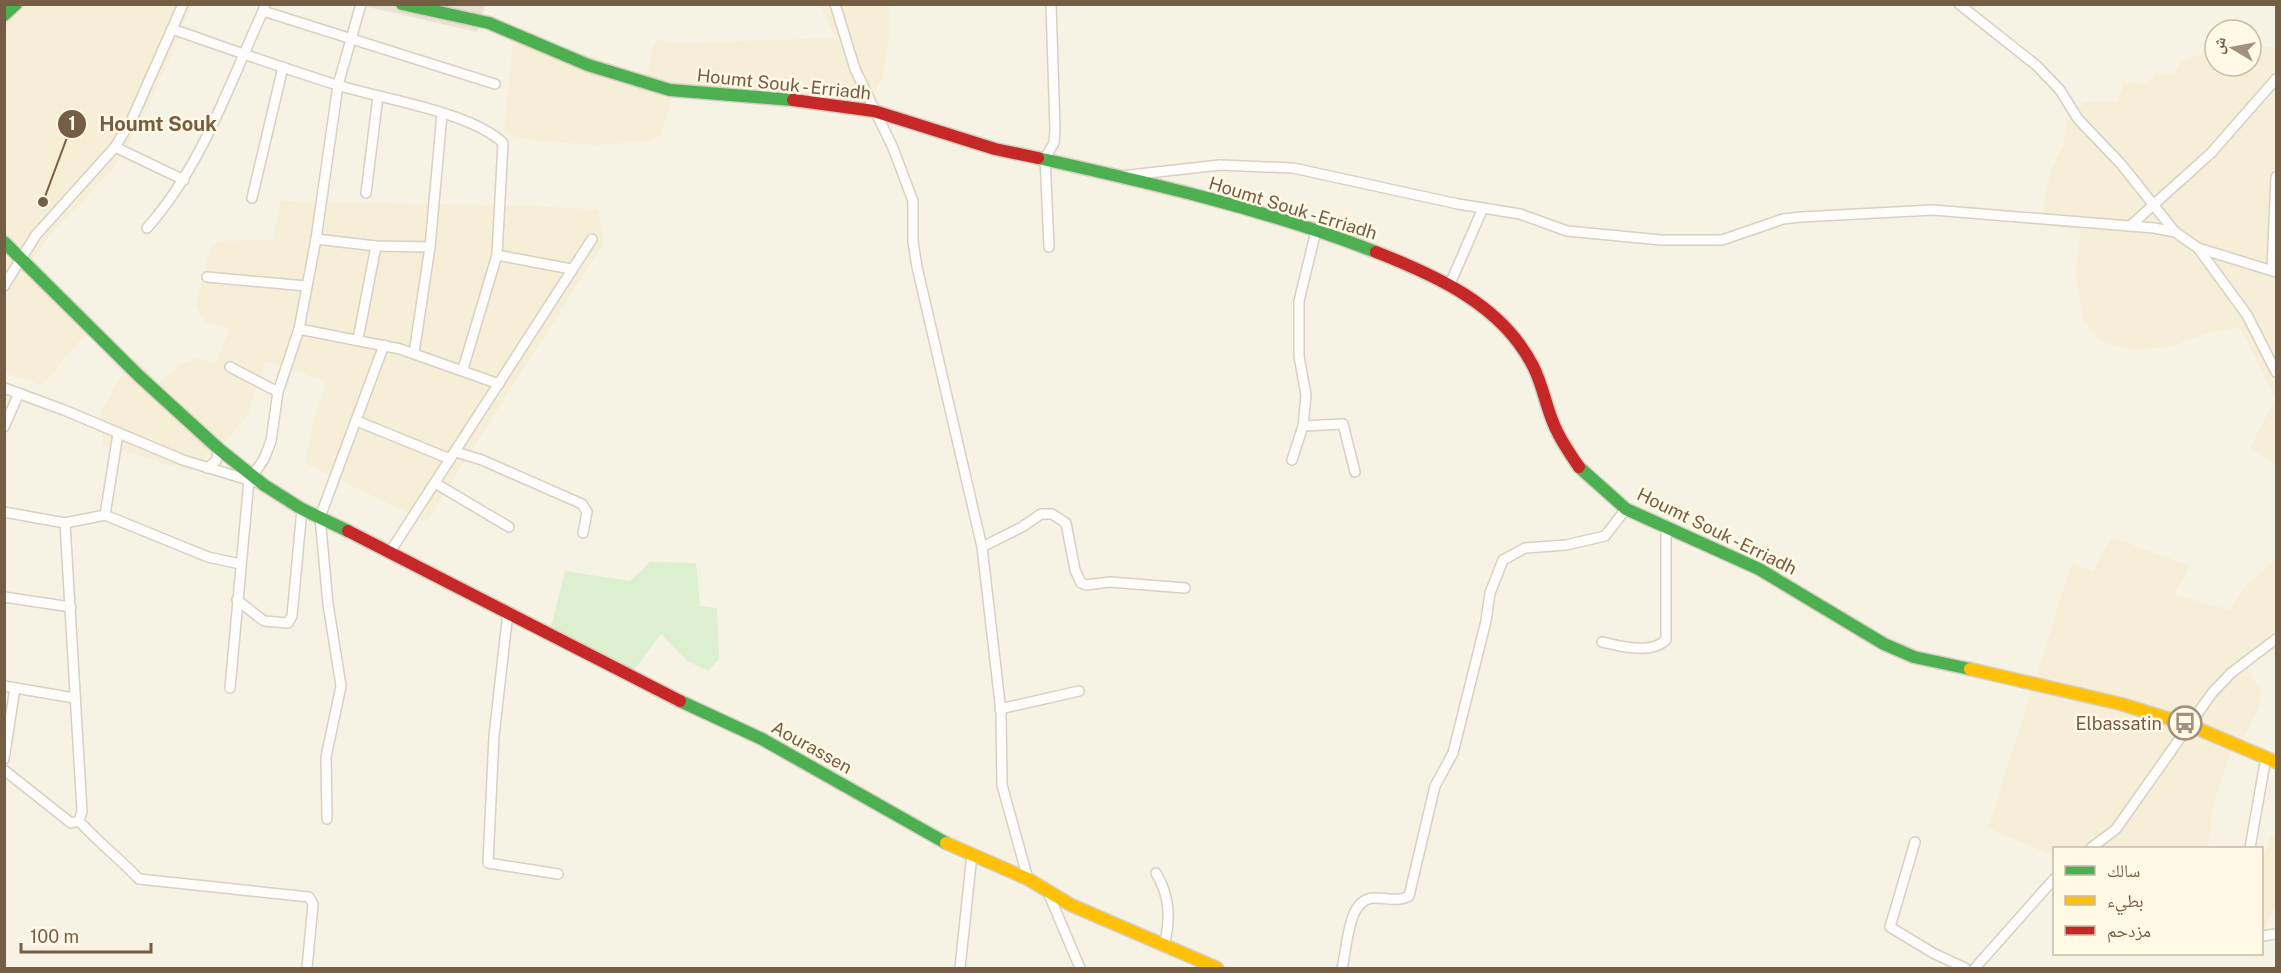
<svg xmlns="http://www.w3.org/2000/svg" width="2281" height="973" font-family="'Public Sans','Noto Naskh Arabic',sans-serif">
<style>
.residential{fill:#f6eed7}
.industrial{fill:#e9e3d6}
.green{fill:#dcefce}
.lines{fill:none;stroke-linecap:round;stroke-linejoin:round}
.street-casing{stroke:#d7d0c3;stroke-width:12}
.fast-casing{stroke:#d7d0c2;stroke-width:15}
.slow-casing{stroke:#d7d0c2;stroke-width:15}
.jam-casing{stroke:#d7d0c2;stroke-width:15}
.street{stroke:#fefdfb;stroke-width:9}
.fast{stroke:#4caf50;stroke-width:12}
.slow{stroke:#ffc107;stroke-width:12}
.jam{stroke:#c62828;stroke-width:12}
.labels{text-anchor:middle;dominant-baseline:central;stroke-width:5;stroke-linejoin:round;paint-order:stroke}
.street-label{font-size:18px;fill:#755e44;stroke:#fff9e5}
.poi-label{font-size:18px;fill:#755e44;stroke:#fff9e5;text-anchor:end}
.leader{fill:none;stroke:#755e44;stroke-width:2}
.callout-dot{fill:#755e44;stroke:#fff9e5;stroke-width:2}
.mark-label{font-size:18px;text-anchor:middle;font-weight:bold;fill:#fff}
.callout-label{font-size:20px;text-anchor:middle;font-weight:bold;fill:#755e44;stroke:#fff9e5;stroke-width:5;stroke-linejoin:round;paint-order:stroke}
</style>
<rect width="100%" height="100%" fill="#f6f3e5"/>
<g class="residential">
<polygon points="5,5 192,5 151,101 126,149 111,171 52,233 32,261 96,322 42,385 5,373"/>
<polygon points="820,5 889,5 890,34 882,79 860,116 760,102 672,98 660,136 650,141 595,145 538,141 511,136 504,129 513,45 522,27 554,44 642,74 649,69 652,48 657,40 675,43 836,38"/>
<polygon points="2251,47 2276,47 2276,465 2250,448 2275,399 2240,327 2212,332 2169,347 2130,350 2100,341 2083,319 2075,273 2081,230 2040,226 2051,169 2064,144 2067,113 2084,102 2118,102 2124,82 2147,84 2156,73 2174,74 2183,61 2215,48 2215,66 2251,66"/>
<polygon points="280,201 535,206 598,210 604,243 426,522 305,463 313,421 326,381 265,361 248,414 228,439 189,471 103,445 100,412 133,357 160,382 181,364 192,360 198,358 216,364 229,329 207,323 200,315 196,305 210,250 217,241 273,240"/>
<polygon points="2111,537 2190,566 2174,595 2230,610 2243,589 2276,558 2276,658 2269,651 2246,669 2261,690 2259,707 2243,739 2231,751 2212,810 2208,848 2054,848 2054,856 1988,828 2072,563 2093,571"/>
<polygon points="2271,836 2276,838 2276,903 2262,936 2262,860"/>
</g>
<polygon class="industrial" points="359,5 485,5 477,32"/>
<polygon class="green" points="650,562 696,563 700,606 717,608 719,659 708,671 687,661 661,634 634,670 551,627 565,571 630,581"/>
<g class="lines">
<g class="street-casing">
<g id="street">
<polyline points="265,4 263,11 495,84"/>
<polyline points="835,4 855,69 893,148 913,201 913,242 917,267 982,547 1001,712 1002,785 1028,879"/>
<polyline points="1959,4 2037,66 2060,90 2078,119 2121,164 2175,232 2198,248 2247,315 2276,372"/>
<path d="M 172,29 C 227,48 282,68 337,85 C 382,99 471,112 503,143 L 497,255 L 463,369"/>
<polyline points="115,147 184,180"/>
<polyline points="1121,176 1220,165 1293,168 1458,204 1520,214 1567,231 1661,240 1722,240 1783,219 1801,217 1933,210 2154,228 2175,232"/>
<polyline points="366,193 378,96"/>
<polyline points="252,198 283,67"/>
<polyline points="2130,226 2211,153 2276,79"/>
<path d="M 147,228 C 202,166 229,85 263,11"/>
<polyline points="316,239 376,246 430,247"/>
<polyline points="1049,247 1045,158 1054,143 1055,129 1051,4"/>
<polyline points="2198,248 2276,272"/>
<polyline points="497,255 571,269"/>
<polyline points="2272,269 2276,177"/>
<polyline points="207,277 306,286"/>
<polyline points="1450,284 1483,208"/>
<polyline points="4,286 36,235 115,147 132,119 183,4"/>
<polyline points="299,329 400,349 499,384"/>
<polyline points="358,339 376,246"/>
<polyline points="414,353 430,247 442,114"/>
<polyline points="230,367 278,392"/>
<polyline points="4,388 64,410 183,460 258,483"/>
<polyline points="357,421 450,459"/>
<polyline points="1303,426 1343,424 1355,472"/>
<polyline points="4,427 19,393"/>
<polyline points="456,452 482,460 582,504 587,512 583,533"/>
<polyline points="1292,460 1303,426 1306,395 1299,356 1299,301 1316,231"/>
<polyline points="207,468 216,461 219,449"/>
<polyline points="253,475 264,459 271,441 278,392 299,329 316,239 338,85 361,4"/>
<polyline points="435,483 509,527"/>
<polyline points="4,512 65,523 105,515 208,557 240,564"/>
<polyline points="105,515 118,434"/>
<polyline points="65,523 82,811 79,821"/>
<polyline points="982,547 1022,527 1041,514 1052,514 1066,523 1075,570 1081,583 1086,585 1110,582 1185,588"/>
<polyline points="390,552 592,239"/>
<polyline points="4,597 71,607"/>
<polyline points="237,600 264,621 288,623 292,616 302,509"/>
<polyline points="508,612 494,736 488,863 558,874"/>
<path d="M 1602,642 C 1622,646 1650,655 1666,640 L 1666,529"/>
<polyline points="4,686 74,698"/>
<polyline points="230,688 249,480"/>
<polyline points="1000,709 1079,691"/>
<polyline points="4,759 15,688"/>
<polyline points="4,770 71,823 79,821"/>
<polyline points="327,819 326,757 341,686 328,604 320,517 384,345"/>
<path d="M 79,821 C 98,842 120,859 139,879 L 309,897 L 313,904 L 307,968"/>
<polyline points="1915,842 1890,927 1933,953 1965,968"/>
<polyline points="2091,848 2116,829 2212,693 2231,673 2276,639"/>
<polyline points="2250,848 2266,757"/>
<path d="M 1156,873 C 1170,896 1171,920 1164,945"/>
<polyline points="1047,890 1080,968"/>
<polyline points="2262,936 2276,934"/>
<polyline points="960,968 972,854"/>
<path d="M 1342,968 C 1348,946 1347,896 1376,898 C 1387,898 1399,902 1409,896 L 1435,786 L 1453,753 L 1486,621 L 1490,593 L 1503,560 L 1525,548 L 1566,545 L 1605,536 L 1626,509"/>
<polyline points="1975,968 2054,879"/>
</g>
</g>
<g class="fast-casing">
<g id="fast">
<polyline points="402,4 489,23 588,65 670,90 793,100"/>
<polyline points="4,15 16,4"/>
<path d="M 1038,158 C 1151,183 1269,210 1376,252"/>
<polyline points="4,242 139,376 219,449 264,485 302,509 348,531"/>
<polyline points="1579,467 1626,509 1759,569 1884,644 1914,657 1970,669"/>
<polyline points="680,701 762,739 946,843"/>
</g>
</g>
<g class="slow-casing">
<g id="slow">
<polyline points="1970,669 2121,704 2189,725 2276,762"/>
<polyline points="946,843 1028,879 1071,905 1217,968"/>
</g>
</g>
<g class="jam-casing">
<g id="jam">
<polyline points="793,100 874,111 995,149 1038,158"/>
<path d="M 1376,252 C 1437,276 1502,305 1533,366 C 1543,385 1546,408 1555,427 C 1561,441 1570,454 1579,467"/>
<polyline points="348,531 680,701"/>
</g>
</g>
<use href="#street" class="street"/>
<use href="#fast" class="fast"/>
<use href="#slow" class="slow"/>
<use href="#jam" class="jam"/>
</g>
<defs>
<g id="bus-ring" transform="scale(1.725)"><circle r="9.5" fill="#fff9e5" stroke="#a2927c" stroke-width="1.5"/><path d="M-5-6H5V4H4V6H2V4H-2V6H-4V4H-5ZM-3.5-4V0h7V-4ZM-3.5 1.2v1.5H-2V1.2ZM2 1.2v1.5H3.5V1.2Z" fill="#a2927c"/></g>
</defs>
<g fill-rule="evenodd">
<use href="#bus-ring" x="2185" y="723"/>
</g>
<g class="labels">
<g class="street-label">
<text transform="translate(784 84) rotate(6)">Houmt Souk - Erriadh</text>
<text transform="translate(1293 208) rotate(17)">Houmt Souk - Erriadh</text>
<text transform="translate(1717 531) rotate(26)">Houmt Souk - Erriadh</text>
<text transform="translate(812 747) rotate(29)">Aourassen</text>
</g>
<g class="poi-label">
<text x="2162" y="723">Elbassatin</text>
</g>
</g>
<path class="leader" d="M43 202L72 124"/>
<g class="callout-dot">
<circle cx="43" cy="202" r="6"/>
<circle cx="72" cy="124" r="15"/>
</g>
<g class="mark-label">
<text x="72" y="130">1</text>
</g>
<g class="callout-label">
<text x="158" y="131">Houmt Souk</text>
</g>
<rect width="2281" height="973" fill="none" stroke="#755e44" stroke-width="12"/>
<rect x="2053" y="847" width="210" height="108" fill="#fff9e5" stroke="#c8bba5" stroke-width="1.5"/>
<rect x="2065" y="866" width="30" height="9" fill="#4caf50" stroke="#c8bba5" stroke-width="1.5"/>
<text x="2107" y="877" font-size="18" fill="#755e44">سالك</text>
<rect x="2065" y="896" width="30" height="9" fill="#ffc107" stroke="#c8bba5" stroke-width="1.5"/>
<text x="2107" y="907" font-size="18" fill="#755e44">بطيء</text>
<rect x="2065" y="926" width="30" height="9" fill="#c62828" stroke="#c8bba5" stroke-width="1.5"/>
<text x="2107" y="937" font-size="18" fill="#755e44">مزدحم</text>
<g transform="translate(2233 48) rotate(280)"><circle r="28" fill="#fff9e5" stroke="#c8bba5" stroke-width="1.5"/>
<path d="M0-4.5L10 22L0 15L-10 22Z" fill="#a2927c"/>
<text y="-9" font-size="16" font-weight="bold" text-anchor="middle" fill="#755e44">ش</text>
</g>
<path d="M21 943v9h130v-9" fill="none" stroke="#755e44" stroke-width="3"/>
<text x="30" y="943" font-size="18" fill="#755e44" stroke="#fff9e5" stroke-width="4.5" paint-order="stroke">100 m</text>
</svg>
